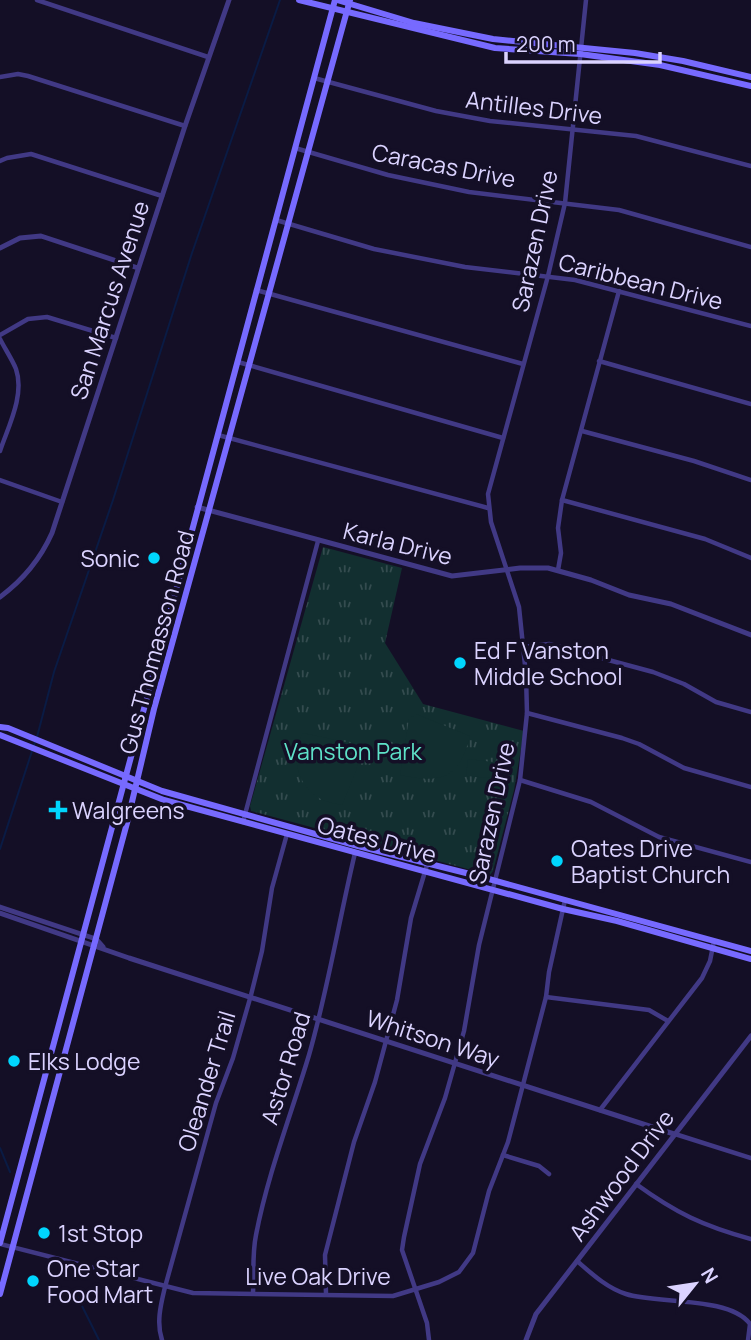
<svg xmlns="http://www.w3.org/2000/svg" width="751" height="1340" font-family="Manrope,sans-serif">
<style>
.grass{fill:url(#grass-tufts)}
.garden{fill:#122f30}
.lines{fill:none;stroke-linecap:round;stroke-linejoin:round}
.stream{stroke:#0a1b44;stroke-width:2}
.minor{stroke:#413985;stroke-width:4.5}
.tertiary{stroke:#413985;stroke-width:5}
.secondary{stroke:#776aff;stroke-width:6}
.poi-dot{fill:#00d6fe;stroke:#140f26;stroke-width:2.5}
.labels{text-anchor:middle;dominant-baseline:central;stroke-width:7;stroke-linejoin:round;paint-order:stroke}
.street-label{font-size:23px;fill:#dbd3ff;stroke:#140f26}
.poi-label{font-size:23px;fill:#dbd3ff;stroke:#140f26;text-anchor:start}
.park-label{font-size:23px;fill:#5ee1c8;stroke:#140f26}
</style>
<defs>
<pattern id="grass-tufts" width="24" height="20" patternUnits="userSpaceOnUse" patternTransform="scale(1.75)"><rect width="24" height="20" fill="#122f30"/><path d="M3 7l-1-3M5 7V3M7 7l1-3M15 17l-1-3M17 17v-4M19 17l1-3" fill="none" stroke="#344c4f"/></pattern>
</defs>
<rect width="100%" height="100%" fill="#140f26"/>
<polygon class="grass" points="323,547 402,568 385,643 423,704 524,731 514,790 493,871 490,875 251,811 250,806"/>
<g class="garden">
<path d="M 416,714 L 470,736 C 459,779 441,784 400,775 L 409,719 Z"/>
<path d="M 303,733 L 355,744 L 360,753 L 356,771 L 342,805 C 337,804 331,803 325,801 C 298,790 289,757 303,733 Z"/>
<polygon points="468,759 493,762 491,778 466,776"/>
</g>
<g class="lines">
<g class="stream">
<polyline points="37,737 54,672 113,500 192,253 280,0"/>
<polyline points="0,849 35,742"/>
<polyline points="0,1148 10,1172"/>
<polyline points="76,1294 99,1340"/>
</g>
<g class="minor">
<polyline points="37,0 208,57"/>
<polyline points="0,77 18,74 28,76 185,126"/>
<polyline points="314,78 436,111 490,121 636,136 751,166"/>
<polyline points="295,148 388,175 469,192 619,210 751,247"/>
<polyline points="0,161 7,158 31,154 162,196"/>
<polyline points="276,220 374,249 465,267 575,280 751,326"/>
<polyline points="256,290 523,364"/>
<polyline points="0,335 28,319 47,317 116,338"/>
<path d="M 0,339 C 5,349 12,359 16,369 C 25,395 8,427 0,451"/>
<polyline points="599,361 751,404"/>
<polyline points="238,362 503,438"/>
<polyline points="582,431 694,461 751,480"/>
<polyline points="218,435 488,508"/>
<polyline points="0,480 62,502"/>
<polyline points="562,500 705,539 751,558"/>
<polyline points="558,570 561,553 558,528 562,500 619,291"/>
<polyline points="523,647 549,644 653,672 684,684 716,702 751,712"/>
<polyline points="527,713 622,738 639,744 684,768 751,787"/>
<polyline points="520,780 591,802 659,837 751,862"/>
<polyline points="243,822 318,541"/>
<polyline points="546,997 649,1010 668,1021"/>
<polyline points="600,1110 702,978 710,961 714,941"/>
<polyline points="675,1134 751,1158"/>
<polyline points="503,1155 539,1166 549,1174"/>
<path d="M 636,1184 C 676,1213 703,1226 751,1239"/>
<polyline points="0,1244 193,1293 393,1296 439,1282 459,1272 473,1253 489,1191 508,1142 546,997 549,972 565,900"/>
<path d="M 577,1261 C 592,1274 607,1288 626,1294 C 656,1304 730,1296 750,1324 L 748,1340"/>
<path d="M 253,1293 C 254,1274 252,1254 256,1235 C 268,1173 291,1115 309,1055 C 328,989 339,920 355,853"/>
<polyline points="326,1294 325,1255 354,1142 375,1082 397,1000 411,918 427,865"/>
<path d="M 162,1340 C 156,1322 161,1304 165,1287 L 216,1103 L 233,1058 L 251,995 L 262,951 L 272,888 L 287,834"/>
<polyline points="429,1340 427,1323 402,1250 404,1237 420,1164 445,1098 464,1031 479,945 520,780 527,713 526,675 519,607 491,522 488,494 548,276 565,203 586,0"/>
</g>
<g class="tertiary">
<polyline points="0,248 20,238 41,236 138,268"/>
<polyline points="197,507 452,576 520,568 548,568 591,580 629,595 671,604 751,635"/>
<path d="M 0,597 C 23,580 40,560 52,533 L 185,126 L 229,0"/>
<polyline points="0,907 96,939 103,947"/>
<polyline points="0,913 129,958 674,1134"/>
<polyline points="526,1340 536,1314 751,1036"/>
</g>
<g class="secondary">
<polyline points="299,0 495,48 580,54 660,65 751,86"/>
<polyline points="337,0 414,23 493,39 635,53 683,61 751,77"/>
<polyline points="0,727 8,728 162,791 358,846 478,876 751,951"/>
<polyline points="0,735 164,800 563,909 617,921 751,959"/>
<polyline points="0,1243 335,0"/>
<polyline points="0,1294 127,823 154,709 350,0"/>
</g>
</g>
<g class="poi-dot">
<circle cx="154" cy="558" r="7"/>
<circle cx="460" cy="663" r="7"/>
<path d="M54.5 799.5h7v7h7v7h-7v7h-7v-7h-7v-7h7z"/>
<circle cx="557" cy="861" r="7"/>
<circle cx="14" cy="1061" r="7"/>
<circle cx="44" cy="1233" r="7"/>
<circle cx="33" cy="1281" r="7"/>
</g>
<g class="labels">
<g class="street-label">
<text transform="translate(534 107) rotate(7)">Antilles Drive</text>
<text transform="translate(444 165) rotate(11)">Caracas Drive</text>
<text transform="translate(534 241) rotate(-78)">Sarazen Drive</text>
<text transform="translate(641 281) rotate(14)">Caribbean Drive</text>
<text transform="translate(109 300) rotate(-72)">San Marcus Avenue</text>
<text transform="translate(398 543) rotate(14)">Karla Drive</text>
<text transform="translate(156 642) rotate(-75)">Gus Thomasson Road</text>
<text transform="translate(491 813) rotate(-78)">Sarazen Drive</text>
<text transform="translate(377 839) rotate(15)">Oates Drive</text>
<text transform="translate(433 1038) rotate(18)">Whitson Way</text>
<text transform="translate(285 1068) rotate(-73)">Astor Road</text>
<text transform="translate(206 1081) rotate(-73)">Oleander Trail</text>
<text transform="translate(621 1175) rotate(-53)">Ashwood Drive</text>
<text x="318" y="1276">Live Oak Drive</text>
</g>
<g class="poi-label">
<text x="140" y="558" text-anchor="end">Sonic</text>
<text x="474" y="650">Ed F Vanston<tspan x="474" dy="26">Middle School</tspan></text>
<text x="72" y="810">Walgreens</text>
<text x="571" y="848">Oates Drive<tspan x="571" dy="26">Baptist Church</tspan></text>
<text x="28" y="1061">Elks Lodge</text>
<text x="58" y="1233">1st Stop</text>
<text x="47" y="1268">One Star<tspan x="47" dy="26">Food Mart</tspan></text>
</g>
<g class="park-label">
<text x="353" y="751">Vanston Park</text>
</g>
</g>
<g transform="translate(695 1284) rotate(60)" stroke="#140f26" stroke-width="5" paint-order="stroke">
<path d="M0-5L12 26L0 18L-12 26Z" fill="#dbd3ff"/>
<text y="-10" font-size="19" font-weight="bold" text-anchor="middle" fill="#dbd3ff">N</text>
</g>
<path d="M506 52v10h154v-10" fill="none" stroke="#dbd3ff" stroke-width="3.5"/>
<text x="516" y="52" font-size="21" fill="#dbd3ff" stroke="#140f26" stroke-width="5" paint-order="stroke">200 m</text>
</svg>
